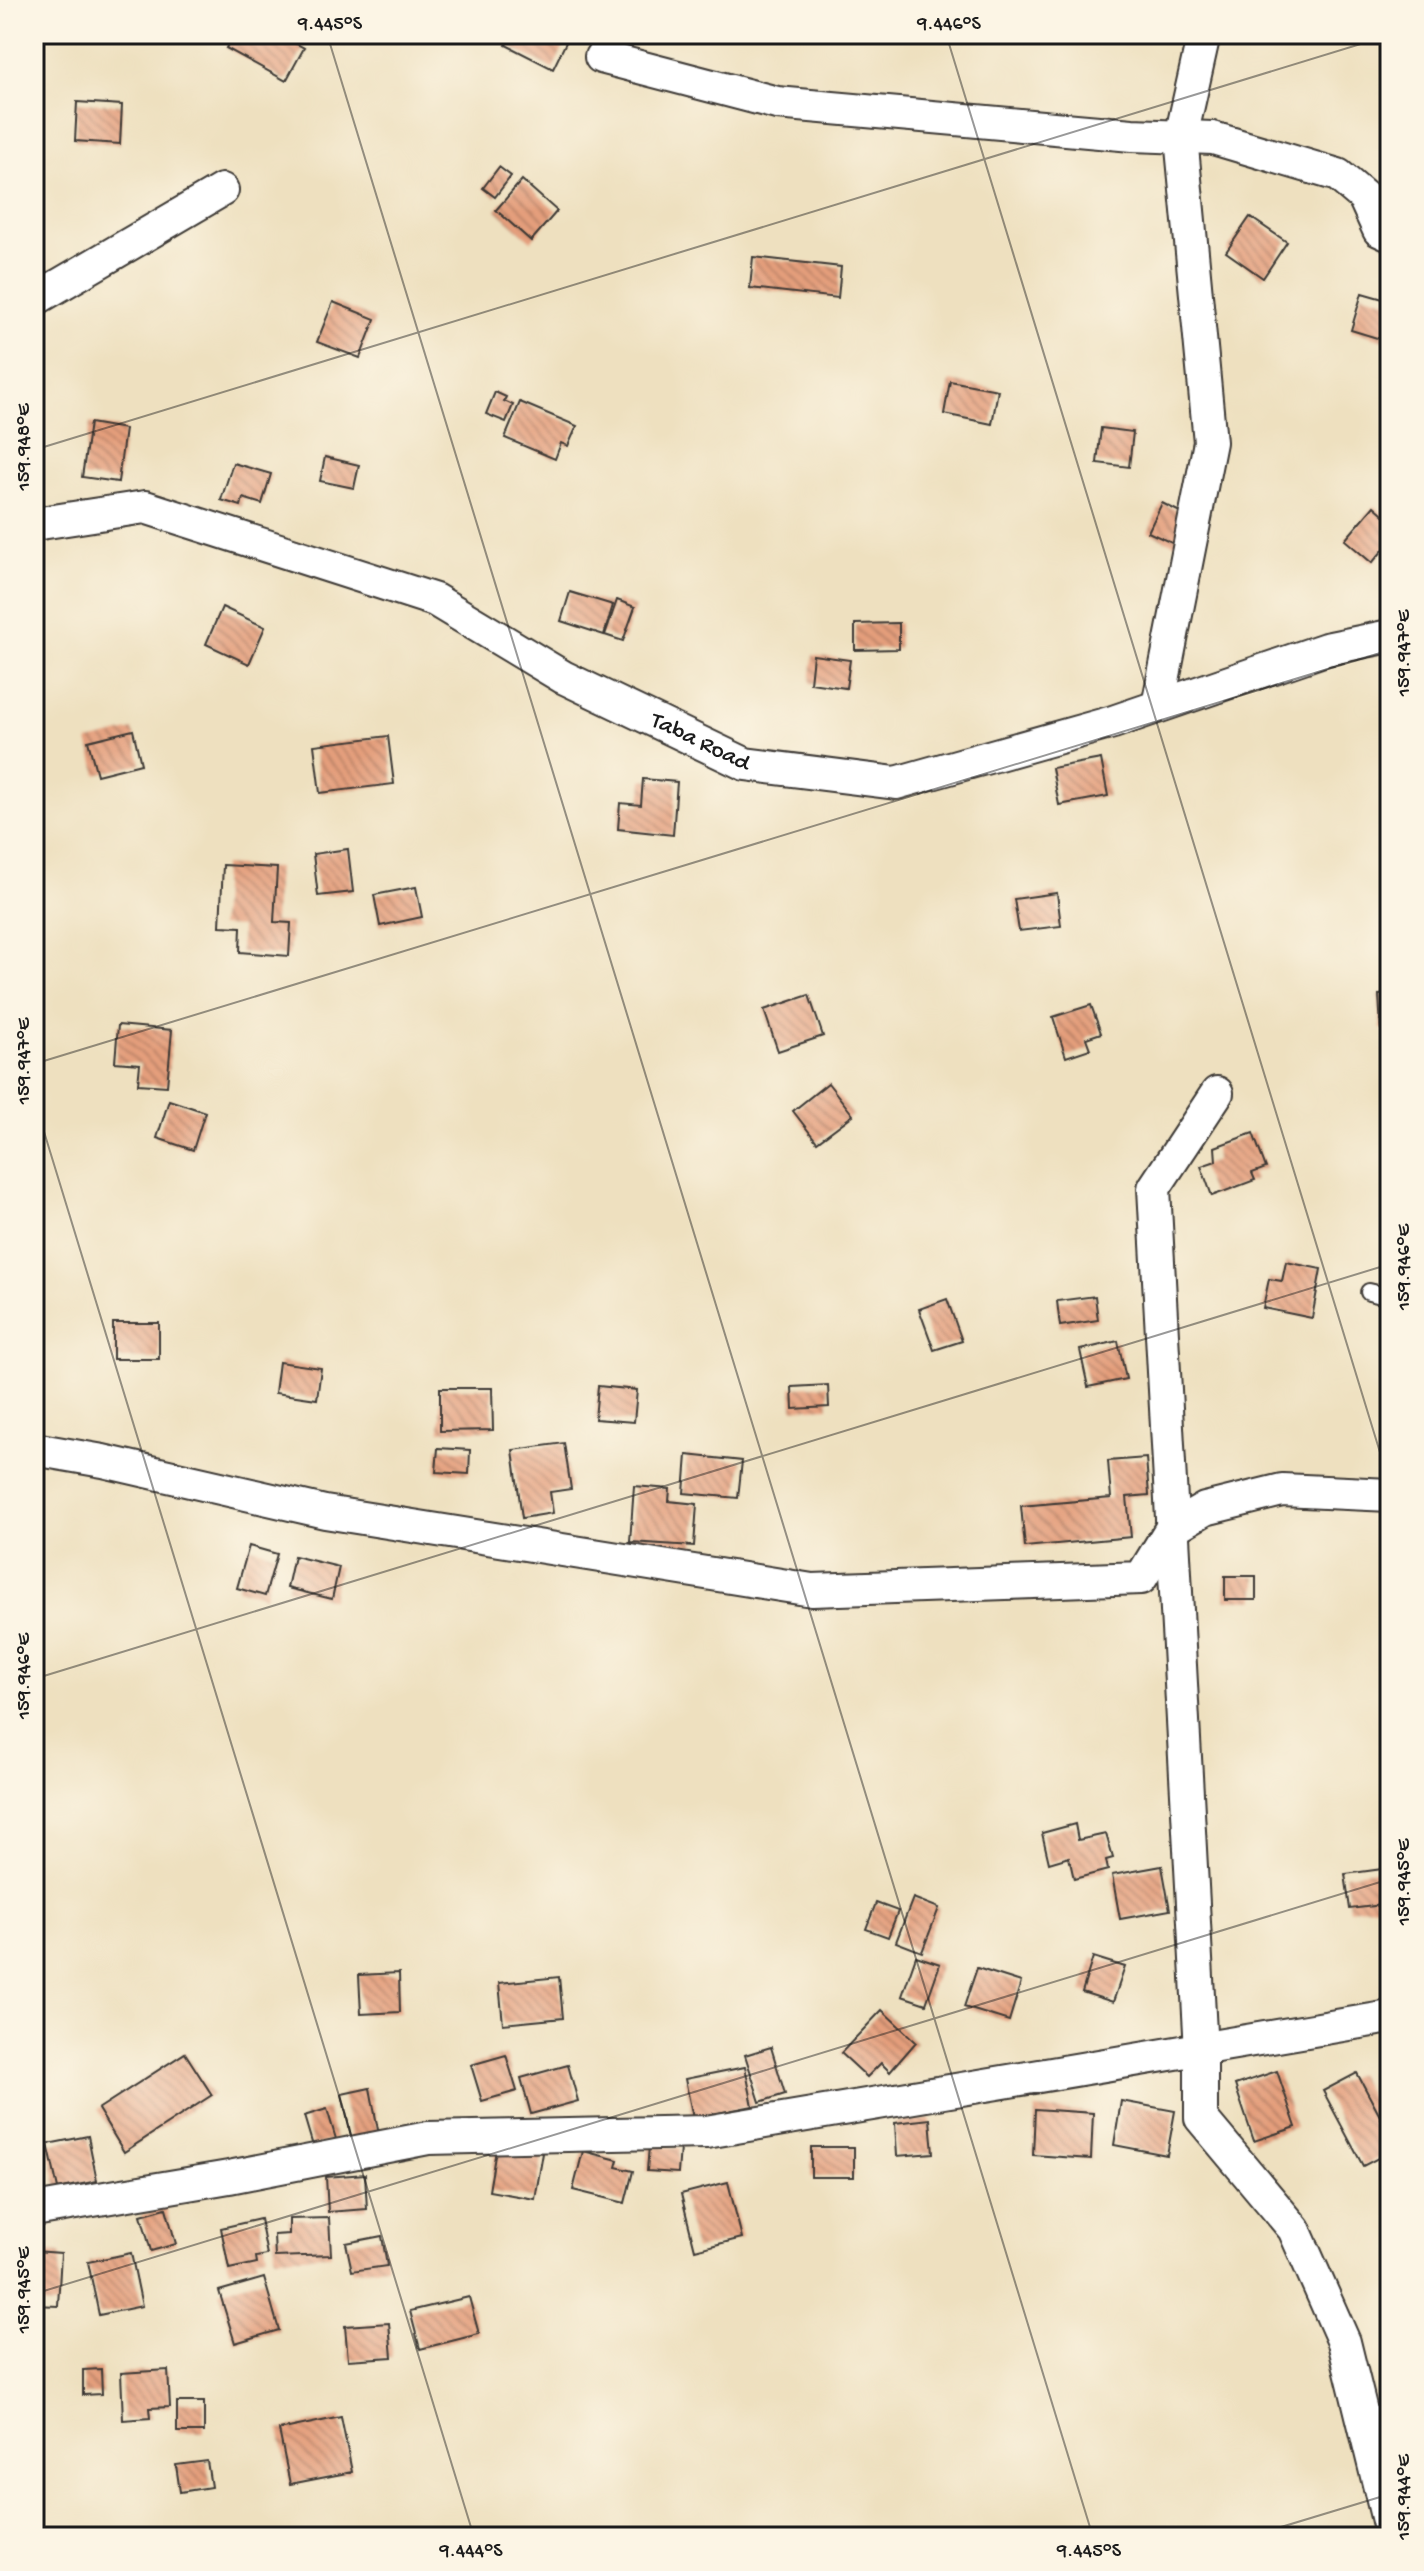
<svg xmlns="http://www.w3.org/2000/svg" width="1424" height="2571" font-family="'Gochi Hand',sans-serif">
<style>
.building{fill:url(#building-back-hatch)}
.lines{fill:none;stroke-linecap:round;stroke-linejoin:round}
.service-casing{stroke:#3c3934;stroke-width:20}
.minor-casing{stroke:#3c3934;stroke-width:36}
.service{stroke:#fff;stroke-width:16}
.minor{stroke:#fff;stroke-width:32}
.ticks{fill:none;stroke:#1c1c1c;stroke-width:2;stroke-opacity:0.45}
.labels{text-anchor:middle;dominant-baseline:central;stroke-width:8;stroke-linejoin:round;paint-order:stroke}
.street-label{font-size:24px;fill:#1c1c1c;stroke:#fcf5e5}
.neatline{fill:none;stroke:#1c1c1c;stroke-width:3}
.ticks-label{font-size:20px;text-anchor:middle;fill:#1c1c1c}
</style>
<defs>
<pattern id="building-back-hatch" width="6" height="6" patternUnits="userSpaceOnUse" patternTransform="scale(2)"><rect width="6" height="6" fill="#e49e7c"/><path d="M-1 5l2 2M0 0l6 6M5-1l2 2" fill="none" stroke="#b88065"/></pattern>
</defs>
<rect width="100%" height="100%" fill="#fcf5e5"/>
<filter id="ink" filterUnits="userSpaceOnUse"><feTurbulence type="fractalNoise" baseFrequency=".0125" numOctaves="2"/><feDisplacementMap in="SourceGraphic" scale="16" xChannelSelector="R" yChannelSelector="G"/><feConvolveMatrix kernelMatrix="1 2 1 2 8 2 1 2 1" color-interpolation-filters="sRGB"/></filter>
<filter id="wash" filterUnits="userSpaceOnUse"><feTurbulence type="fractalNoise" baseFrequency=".006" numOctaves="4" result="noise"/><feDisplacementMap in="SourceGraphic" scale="32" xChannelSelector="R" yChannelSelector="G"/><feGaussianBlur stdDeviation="1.8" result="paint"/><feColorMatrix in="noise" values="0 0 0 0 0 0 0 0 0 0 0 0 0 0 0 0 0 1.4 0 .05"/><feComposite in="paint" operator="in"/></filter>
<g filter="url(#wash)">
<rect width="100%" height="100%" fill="#eee0bf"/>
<g id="blocks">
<g class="building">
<polygon points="233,34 279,34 304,48 286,81 226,48"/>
<polygon points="511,34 570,34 553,69 506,45"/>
<polygon points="77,102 122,105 120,144 75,141"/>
<polygon points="499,167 511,176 495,197 483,188"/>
<polygon points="522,180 557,211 531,241 496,210"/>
<polygon points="1250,217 1287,242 1263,278 1226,252"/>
<polygon points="753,257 841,267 838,298 750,288"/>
<polygon points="1362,293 1390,301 1390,342 1351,330"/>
<polygon points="333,302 375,319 360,358 317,342"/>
<polygon points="950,381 998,390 992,424 944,414"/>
<polygon points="495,392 506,397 504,401 513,405 506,422 486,414"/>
<polygon points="520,402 577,426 568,446 561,443 555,459 505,438"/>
<polygon points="90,423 125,429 118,482 82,477"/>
<polygon points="1101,428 1133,432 1129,467 1097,463"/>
<polygon points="325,457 359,465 354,488 320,481"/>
<polygon points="233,463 271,474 262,504 243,498 241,506 221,500"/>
<polygon points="1162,503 1190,517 1176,545 1148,532"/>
<polygon points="1374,506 1390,520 1390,542 1372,563 1345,540"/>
<polygon points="570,592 613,605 604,635 561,621"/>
<polygon points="617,600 635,607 623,641 605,635"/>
<polygon points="222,607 265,627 249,664 206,644"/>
<polygon points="899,623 899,649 855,650 855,624"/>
<polygon points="813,655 850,660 846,688 810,683"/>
<polygon points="133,730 141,764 97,775 88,741"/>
<polygon points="388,736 394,784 320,793 314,745"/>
<polygon points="1101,759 1108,796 1059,805 1052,768"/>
<polygon points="643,779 677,782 673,835 618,829 620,803 641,805"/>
<polygon points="348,849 353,892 318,896 313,854"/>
<polygon points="223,865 277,868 274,922 291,923 289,956 240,952 241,927 220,926"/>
<polygon points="416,887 422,917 380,926 374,895"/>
<polygon points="1057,893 1061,926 1019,931 1014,899"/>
<polygon points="1390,994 1390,1028 1381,1029 1379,995"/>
<polygon points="809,995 823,1036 778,1051 764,1010"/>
<polygon points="1091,1005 1101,1033 1086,1038 1090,1049 1066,1057 1053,1017"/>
<polygon points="118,1025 172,1030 167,1086 138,1084 140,1064 115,1062"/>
<polygon points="828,1083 853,1115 817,1142 793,1111"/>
<polygon points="169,1100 205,1112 193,1150 157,1138"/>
<polygon points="1253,1133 1266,1168 1252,1173 1255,1180 1212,1196 1201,1166 1216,1161 1215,1147"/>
<polygon points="1286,1262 1321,1269 1312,1318 1263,1308 1269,1279 1282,1281"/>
<polygon points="1095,1296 1098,1320 1060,1326 1057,1301"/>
<polygon points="947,1299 962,1341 934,1350 919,1309"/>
<rect x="113" y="1323" width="46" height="36"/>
<polygon points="1118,1341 1126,1379 1088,1387 1080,1350"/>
<polygon points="279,1362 321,1368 317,1399 275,1393"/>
<polygon points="828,1385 829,1407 793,1409 792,1387"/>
<polygon points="598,1386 637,1390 634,1422 595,1419"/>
<polygon points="440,1388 492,1388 493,1430 440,1431"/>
<polygon points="564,1443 571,1489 550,1492 553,1513 522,1518 513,1450"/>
<polygon points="438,1448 470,1450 469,1474 436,1472"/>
<polygon points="687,1455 742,1461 738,1498 684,1493"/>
<polygon points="1146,1458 1149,1495 1127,1497 1131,1537 1025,1547 1021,1506 1111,1498 1108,1461"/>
<polygon points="634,1486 670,1489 669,1501 697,1504 694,1546 630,1542"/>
<polygon points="249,1546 277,1554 265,1596 237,1588"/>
<polygon points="294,1556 339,1567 332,1599 287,1588"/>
<rect x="1225" y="1576" width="31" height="24"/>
<polygon points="1075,1824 1078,1840 1106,1834 1113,1858 1106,1860 1108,1870 1074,1879 1069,1857 1049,1863 1042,1833"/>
<polygon points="1162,1866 1170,1910 1120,1919 1112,1875"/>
<polygon points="1390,1868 1390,1904 1350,1909 1345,1874"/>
<polygon points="913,1898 939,1908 922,1952 896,1942"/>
<polygon points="876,1903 898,1911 888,1937 866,1929"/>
<polygon points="916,1956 940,1964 926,2004 902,1996"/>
<polygon points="1093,1957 1125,1967 1113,2002 1082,1992"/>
<polygon points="977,1968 1021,1982 1009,2021 964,2007"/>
<polygon points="399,1973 400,2012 361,2014 359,1975"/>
<polygon points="559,1977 563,2018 503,2024 499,1983"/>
<polygon points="882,2010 916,2042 890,2072 881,2063 867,2077 841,2053"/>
<polygon points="771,2047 785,2094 760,2102 745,2055"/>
<polygon points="185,2053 212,2095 124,2152 98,2109"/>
<polygon points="506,2055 517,2091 482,2101 471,2065"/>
<polygon points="568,2065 578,2101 531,2114 521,2078"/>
<polygon points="745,2067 753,2106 693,2118 685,2079"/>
<polygon points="1277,2071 1296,2127 1254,2141 1235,2085"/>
<polygon points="1357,2073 1390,2135 1390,2152 1363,2166 1323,2091"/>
<polygon points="370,2088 379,2135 352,2141 342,2094"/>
<polygon points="1121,2101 1175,2111 1167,2155 1114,2145"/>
<polygon points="327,2109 336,2139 313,2146 304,2116"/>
<polygon points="1035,2109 1093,2113 1091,2159 1033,2155"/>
<polygon points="930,2119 933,2153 897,2156 895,2123"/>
<polygon points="88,2136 97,2181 58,2189 48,2144"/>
<polygon points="497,2144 543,2153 535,2199 489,2191"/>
<polygon points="649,2146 680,2148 678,2173 647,2171"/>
<rect x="811" y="2147" width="43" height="30"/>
<polygon points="583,2151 618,2160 616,2167 633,2171 625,2203 573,2190"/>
<polygon points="365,2174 367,2209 328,2212 326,2177"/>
<polygon points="728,2182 742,2238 695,2250 681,2194"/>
<polygon points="166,2208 176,2244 151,2251 141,2215"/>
<polygon points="329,2218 331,2255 275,2257 274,2235 289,2234 289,2219"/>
<polygon points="260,2219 267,2255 256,2257 257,2263 229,2269 221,2228"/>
<polygon points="382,2236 387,2266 352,2271 346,2243"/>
<polygon points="34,2251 61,2253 58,2306 34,2305"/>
<polygon points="131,2253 142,2306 99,2315 88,2262"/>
<polygon points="264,2278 279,2330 235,2343 219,2291"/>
<polygon points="469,2297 479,2334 420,2349 410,2311"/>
<polygon points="389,2323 392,2357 348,2360 345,2326"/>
<polygon points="101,2369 102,2394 83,2395 83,2370"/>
<polygon points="168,2370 170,2407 149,2408 150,2418 123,2420 121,2373"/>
<rect x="177" y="2402" width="27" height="30"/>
<polygon points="341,2417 352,2472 290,2484 279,2430"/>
<polygon points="207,2461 211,2487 180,2492 176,2465"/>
</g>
</g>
</g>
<g filter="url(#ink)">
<use href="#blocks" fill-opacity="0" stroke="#3c3934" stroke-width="2"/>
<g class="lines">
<g class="service-casing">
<polyline id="service" points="1369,1292 1390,1297"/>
</g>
<g class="minor-casing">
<g id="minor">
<polyline points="601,57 777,103 1132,135 1213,138 1338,175 1364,197 1379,230 1390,235"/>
<polyline points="34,300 222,190"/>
<path id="s1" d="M 34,524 L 145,507 L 435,600 L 563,677 L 745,764 L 896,783 L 1113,722 L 1326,649 L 1390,636"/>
<polyline points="1158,706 1210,442 1181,137 1204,34"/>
<polyline points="1217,1093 1154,1188 1201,2051 1201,2118 1294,2229 1344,2342 1390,2529"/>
<polyline points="34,1449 103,1461 325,1512 812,1590 1141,1578 1171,1529 1205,1509 1282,1490 1390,1495"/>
<polyline points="34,2210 229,2177 428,2138 706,2132 1390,2017"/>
</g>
</g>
<use href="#service" class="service"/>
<use href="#minor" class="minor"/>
</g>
</g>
<path class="ticks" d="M 327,34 L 1093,2537M 946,34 L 1390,1485M 34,450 L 1390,35M 34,1064 L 1390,650M 34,1099 L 474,2537M 34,1679 L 1390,1264M 34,2294 L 1390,1879M 1248,2537 L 1390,2494"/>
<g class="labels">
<g class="street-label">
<text stroke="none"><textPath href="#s1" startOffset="718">Taba Road</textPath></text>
</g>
</g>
<rect width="1424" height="2571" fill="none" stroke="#fcf5e5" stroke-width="88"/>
<rect x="44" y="44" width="1336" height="2483" class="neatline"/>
<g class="ticks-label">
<text x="330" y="29">9.445°S</text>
<text x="949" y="29">9.446°S</text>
<text transform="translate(22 447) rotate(-90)" y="7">159.948°E</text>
<text transform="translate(1402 653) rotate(-90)" y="7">159.947°E</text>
<text transform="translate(22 1061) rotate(-90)" y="7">159.947°E</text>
<text transform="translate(1402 1267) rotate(-90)" y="7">159.946°E</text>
<text transform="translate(22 1676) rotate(-90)" y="7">159.946°E</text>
<text transform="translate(1402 1882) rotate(-90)" y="7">159.945°E</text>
<text transform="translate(22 2290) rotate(-90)" y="7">159.945°E</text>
<text transform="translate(1402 2497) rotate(-90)" y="7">159.944°E</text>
<text x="471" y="2556">9.444°S</text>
<text x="1089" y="2556">9.445°S</text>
</g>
</svg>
